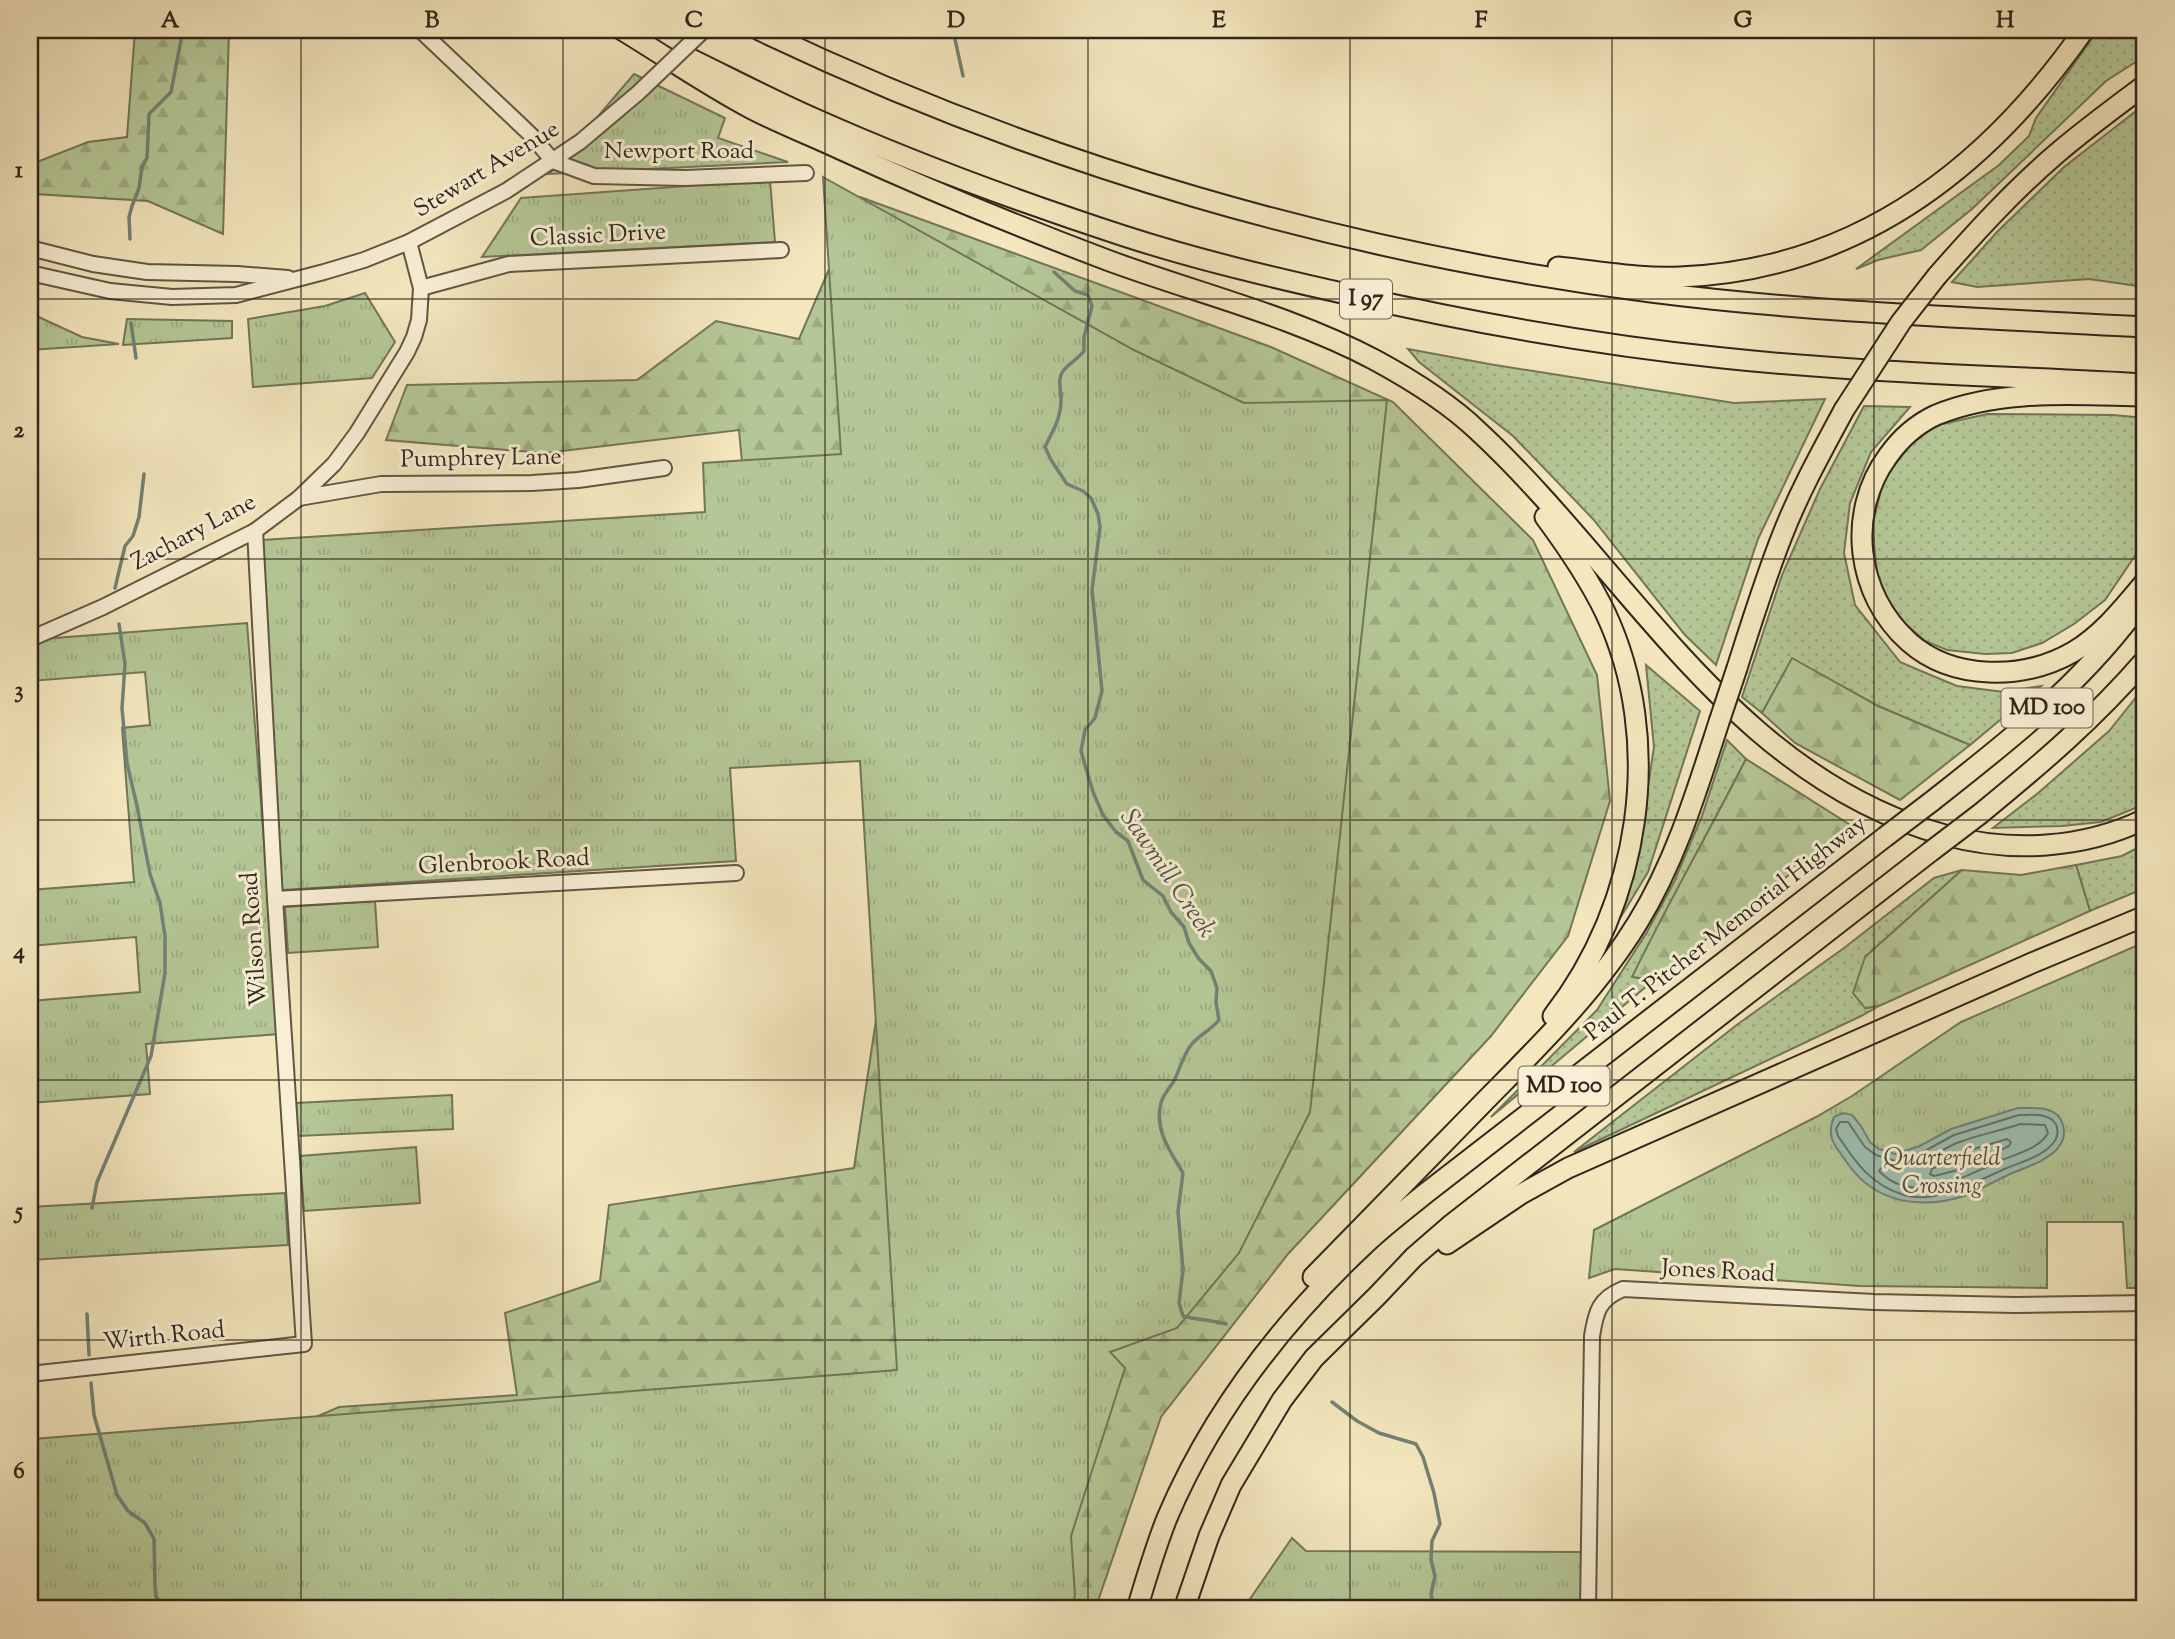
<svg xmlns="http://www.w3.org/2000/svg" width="2175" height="1639" font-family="'Sorts Mill Goudy',serif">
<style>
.grass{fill:url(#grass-dots);stroke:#727659;stroke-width:2}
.forest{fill:url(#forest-firs);stroke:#727659;stroke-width:2}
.park{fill:url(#park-tufts);stroke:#727659;stroke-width:2}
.water{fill:#9cc0b2;stroke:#718276;stroke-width:2}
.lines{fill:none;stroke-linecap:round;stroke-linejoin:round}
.shore{stroke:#667367;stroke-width:2}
.stream{stroke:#718276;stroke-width:3.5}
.minor-casing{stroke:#615644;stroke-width:18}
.highway-casing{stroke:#30261c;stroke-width:23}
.minor{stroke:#f8efd5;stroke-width:14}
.highway{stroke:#f4e7be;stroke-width:19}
.minor-bridge-casing{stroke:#615644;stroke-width:18;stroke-linecap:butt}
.highway-bridge-casing{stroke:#30261c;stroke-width:23;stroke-linecap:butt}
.minor-bridge{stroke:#f8efd5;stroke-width:14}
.highway-bridge{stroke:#f4e7be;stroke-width:19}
.grid{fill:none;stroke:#30261c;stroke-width:2;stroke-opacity:0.55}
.labels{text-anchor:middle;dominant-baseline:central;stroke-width:6;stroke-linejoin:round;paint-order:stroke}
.shield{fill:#f8efd5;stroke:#6c6254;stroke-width:2}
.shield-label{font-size:23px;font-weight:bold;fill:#30261c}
.street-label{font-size:24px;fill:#30261c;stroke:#f8efd5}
.park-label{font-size:24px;font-style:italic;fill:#514e3a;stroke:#f8efd5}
.water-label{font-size:26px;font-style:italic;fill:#505449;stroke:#f8efd5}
.neatline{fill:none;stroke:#30261c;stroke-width:2.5}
.grid-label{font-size:23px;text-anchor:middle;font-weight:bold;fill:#30261c}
</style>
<defs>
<pattern id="grass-dots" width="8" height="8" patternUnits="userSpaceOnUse" patternTransform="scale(1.75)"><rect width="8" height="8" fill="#b5c796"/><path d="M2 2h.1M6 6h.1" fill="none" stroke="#9cab81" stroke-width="1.8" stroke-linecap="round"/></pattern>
<pattern id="forest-firs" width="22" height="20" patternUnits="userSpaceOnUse" patternTransform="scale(1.75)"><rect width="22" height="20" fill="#b5c796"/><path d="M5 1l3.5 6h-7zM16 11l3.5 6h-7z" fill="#9cab81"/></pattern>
<pattern id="park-tufts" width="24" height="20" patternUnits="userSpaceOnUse" patternTransform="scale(1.75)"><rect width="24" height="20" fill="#b5c796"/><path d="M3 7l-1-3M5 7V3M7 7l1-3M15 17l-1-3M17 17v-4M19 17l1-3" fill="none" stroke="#9cab81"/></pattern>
</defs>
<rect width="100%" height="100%" fill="#f4e7be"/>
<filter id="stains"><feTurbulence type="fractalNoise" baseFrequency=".00286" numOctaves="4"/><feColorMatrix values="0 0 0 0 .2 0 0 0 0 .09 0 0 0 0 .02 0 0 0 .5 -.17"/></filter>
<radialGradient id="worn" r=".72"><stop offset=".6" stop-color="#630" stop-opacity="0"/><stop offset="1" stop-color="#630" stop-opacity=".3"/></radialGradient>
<g class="grass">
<polygon points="2098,30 2145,30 2145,56 2106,81 1972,209 1921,250 1878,260 1856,269 1999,165 2029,136 2036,118"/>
<polygon points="2145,104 2145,287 2089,279 1977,287 1952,282 1998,231 2064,167"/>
<polygon points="1408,349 1489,364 1734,403 1825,399 1758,539 1716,665 1685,635 1593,519 1513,436 1419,362"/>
<polygon points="1864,406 1910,407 1871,452 1850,503 1844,553 1855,605 1900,662 1921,671 1957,686 2004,692 2041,686 1970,745 1878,706 1792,659 1762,713 1742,697 1782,575 1820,489"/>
<polygon points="1987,414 2113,415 2145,418 2145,541 2105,600 2074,624 2042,643 2012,653 1985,654 1947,650 1925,641 1906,624 1891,605 1878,580 1872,527 1884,478 1912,443 1934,426"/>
<polygon points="1646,665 1700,711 1648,872 1619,920 1636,866 1654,747"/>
<polygon points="2145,686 2145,804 2101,822 2062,826 1993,828 2037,794 2109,731"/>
<path d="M 1727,740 L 1746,759 C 1709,832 1668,903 1633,977 L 1654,980 L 1491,1117 L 1597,1010 L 1647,932 L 1674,882 L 1702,816 Z"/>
<polygon points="2145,844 2145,888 2090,911 2076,865 2122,856"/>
<polygon points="1962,870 1865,957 1865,1008 1879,1006 1861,1016 1574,1152 1738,1024 1844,948 1934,878"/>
</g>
<g class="forest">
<polygon points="135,30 229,30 223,234 148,201 35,194 37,162 88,142 127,137"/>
<polygon points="860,197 1271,347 1393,402 1533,540 1597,675 1610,801 1568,936 1491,1036 1288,1254 1161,1417 1098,1601 1097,1609 43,1609 290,1428 339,1407 517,1395 505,1313 600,1281 609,1205 854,1168 893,905 877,748 753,579 739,430 545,453 386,440 407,385 637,380 716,321 799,339"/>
<polygon points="1792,658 1878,706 1970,745 1900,800 1795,743 1762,713"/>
<path d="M 1746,759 L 1852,826 L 1654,980 L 1632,977 C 1668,903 1709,832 1746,759 Z"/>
<polygon points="2076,865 2090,911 1879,1006 1865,1008 1853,993 1865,957 1962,870 2021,875"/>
</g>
<g class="park">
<polygon points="634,74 725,118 718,138 788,162 549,174"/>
<polygon points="823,177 1134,350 1244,403 1387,400 1310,1112 1239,1253 1177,1328 1110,1352 1125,1368 1071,1536 1075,1595 1072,1609 30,1609 30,1511 33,1439 897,1370 860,761 730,768 736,861 282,890 262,540 705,512 703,463 841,454"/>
<polygon points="770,180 775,242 482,257 521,198"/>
<polygon points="365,293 395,342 372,378 253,387 248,319 325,306"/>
<polygon points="30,313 82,337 119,344 30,350"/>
<polygon points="127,319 232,321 232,338 123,345"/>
<polygon points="247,623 279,1034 146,1044 150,1094 30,1103 30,1001 140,992 136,937 30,946 30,890 134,882 122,728 150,725 145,672 30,681 30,640"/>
<polygon points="375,901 378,947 288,953 285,907"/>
<polygon points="2145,942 2145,1288 2127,1288 2123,1222 2047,1222 2047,1288 1860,1286 1615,1269 1589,1278 1594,1230 1816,1117 1852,1096 1961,1022"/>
<polygon points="452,1095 453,1129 298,1136 296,1103"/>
<polygon points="416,1147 420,1203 304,1211 300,1156"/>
<polygon points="285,1193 288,1245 30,1260 30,1207"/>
<polygon points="1292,1538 1306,1551 1582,1552 1582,1609 1243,1609"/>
</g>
<path class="water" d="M 2018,1108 C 2034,1108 2058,1105 2063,1125 C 2065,1132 2064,1139 2060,1145 C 2052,1159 2025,1168 2010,1174 C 1996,1180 1982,1189 1967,1195 C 1923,1210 1876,1204 1848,1164 C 1836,1146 1825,1138 1834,1117 L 1843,1113 L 1852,1115 L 1861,1126 L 1870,1142 L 1879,1149 L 1895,1154 L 1920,1146 L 1951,1129 Z"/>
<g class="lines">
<g class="shore">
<path d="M 2019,1115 C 2032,1115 2052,1112 2057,1127 C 2058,1132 2057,1138 2054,1142 C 2044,1156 2021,1162 2007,1168 C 1978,1180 1937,1205 1904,1195 C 1871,1185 1856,1163 1838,1136 L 1836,1129 L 1840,1122 L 1848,1122 L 1865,1147 L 1876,1155 L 1895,1161 L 1923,1152 L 1954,1135 Z"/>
<path d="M 2020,1124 L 2045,1125 L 2048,1133 C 2040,1148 2017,1154 2002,1160 C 1965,1176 1913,1207 1879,1171 L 1882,1167 C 1912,1174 1931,1154 1957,1143 C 1977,1135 2000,1131 2020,1124 Z"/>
<polygon points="2007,1139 2011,1142 2009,1146 1958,1170 1934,1176 1930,1174 1932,1169 1961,1153"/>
</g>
<g class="stream">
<polyline points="953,30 963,76"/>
<polyline points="130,239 129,217 132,206 139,188 142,167 147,158 149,114 171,92 183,30"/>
<path d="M 1054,272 L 1075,291 L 1088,295 L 1092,306 L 1084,337 L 1084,351 C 1078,359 1068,364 1063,371 C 1057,380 1061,388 1061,398 C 1062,417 1053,430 1045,447 L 1051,460 L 1067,484 L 1083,491 L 1091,498 L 1098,514 L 1100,527 L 1092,590 L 1102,691 L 1095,718 L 1085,730 L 1081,751 L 1085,765 L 1093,792 L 1103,815 L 1116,832 L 1128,841 L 1143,880 L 1163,896 L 1171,912 L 1184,927 L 1189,943 L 1199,959 L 1211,971 L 1217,988 L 1216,1002 L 1219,1020 C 1211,1030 1199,1035 1191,1045 C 1183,1056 1180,1068 1175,1079 C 1171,1087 1163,1094 1161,1103 C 1154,1130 1170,1151 1183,1173 L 1178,1211 L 1183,1270 L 1179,1303 L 1183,1316 C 1197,1320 1211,1320 1226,1324"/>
<polyline points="131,323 136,358"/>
<polyline points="115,588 125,546 133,536 139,517 144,474"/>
<polyline points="92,1208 97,1182 151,1056 165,973 165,936 160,903 150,874 137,806 127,763 122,708 125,664 119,624"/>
<polyline points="87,1314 89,1355"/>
<polyline points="91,1383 94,1415 117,1495 128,1511 145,1523 154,1539 155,1586 156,1596 162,1609"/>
<polyline points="1332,1402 1357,1421 1379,1433 1416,1444 1423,1457 1434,1493 1440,1524 1432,1541 1431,1560 1435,1576 1431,1594 1434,1609"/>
</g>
<g class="minor-casing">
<g id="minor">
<polyline points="420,30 531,135 553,161"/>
<polyline points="553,161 594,176 685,178 806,173"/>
<polyline points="30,248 93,264 147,272 237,274 288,278"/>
<polyline points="30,273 110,291 172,297 236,295 324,272 364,260 409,242 506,191 580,142 638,93"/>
<polyline points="421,288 509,264 781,250"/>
<polyline points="299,498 381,484 532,483 578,480 664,468"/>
<polyline points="30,639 103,607 255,531 299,498 334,464 357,433 407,352 414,337 419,320 421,288 409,242"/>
<polyline points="275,899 736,873"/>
<polyline points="30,1374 304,1344 275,899 255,531"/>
<path d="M 1588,1609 L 1592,1336 C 1596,1311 1599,1299 1623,1289 L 1874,1302 L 2015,1305 L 2145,1303"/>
</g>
</g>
<g class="highway-casing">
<g id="highway">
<path d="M 622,30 C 665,56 708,86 752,109 C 781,124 812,136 842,150 C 929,190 1017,226 1107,260 C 1196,293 1290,315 1375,360 C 1410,379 1449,403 1478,431 C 1628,570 1734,778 1945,835 C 2011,853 2083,849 2145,819"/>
<path d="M 759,30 C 1039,164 1343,253 1651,292 C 1815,313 1980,318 2145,327"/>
<path d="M 691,59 C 732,79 772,100 813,118 C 914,163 1020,202 1124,236 C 1198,260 1275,278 1351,295 C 1473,323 1598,345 1723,358 C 1863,373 2005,376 2145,384"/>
<path d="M 1558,267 C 1598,271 1640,279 1680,277 C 1856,270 1986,170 2084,30"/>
<path d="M 1937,276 C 1974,234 2012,192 2055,155 C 2084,130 2114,108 2145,85"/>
<path d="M 2145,396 C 2076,395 2001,388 1936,415 C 1917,424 1900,439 1888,456 C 1846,513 1856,595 1909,642 C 1953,681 2024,680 2073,652 C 2102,635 2124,607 2145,582"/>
<path d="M 1545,517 C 1568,548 1588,577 1605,612 C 1666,741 1640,905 1553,1016"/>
<path d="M 1737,668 C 1751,624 1765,579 1782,536 C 1799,492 1822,451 1844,410"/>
<path d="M 1931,802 C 2006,743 2076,689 2134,612"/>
<path d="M 1980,814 C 2041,764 2093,720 2145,660"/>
<polyline points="1447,1244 1521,1194 1568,1168 2032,963 2145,916"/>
<path d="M 1313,1277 C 1370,1219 1427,1161 1483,1103 C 1539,1046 1596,991 1638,922 C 1676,860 1697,790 1719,722"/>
<path d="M 1137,1609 C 1146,1579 1155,1548 1167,1518 C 1212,1412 1281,1323 1365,1244 C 1384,1226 1405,1210 1426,1193 L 1885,837"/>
<polyline points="1184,1609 1209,1536 1231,1485 1282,1400 1314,1358 1377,1296 1414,1257 1452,1224 1930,852"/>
</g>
</g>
<use href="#minor" class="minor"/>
<use href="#highway" class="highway"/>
<g class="minor-bridge-casing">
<polyline id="minor-bridge" points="638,93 704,30"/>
</g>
<g class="highway-bridge-casing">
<g id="highway-bridge">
<polyline points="1844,410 1901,322 1937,276"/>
<polyline points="1719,722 1737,668"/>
<polyline points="1885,837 1931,802"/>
<polyline points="1930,852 1980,814"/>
</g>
</g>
<use href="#minor-bridge" class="minor-bridge"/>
<use href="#highway-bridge" class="highway-bridge"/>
</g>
<path class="grid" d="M 301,30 L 301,1609M 563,30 L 563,1609M 825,30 L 825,1609M 1088,30 L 1088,1609M 1350,30 L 1350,1609M 1612,30 L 1612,1609M 1874,30 L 1874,1609M 30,299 L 2145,299M 30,559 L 2145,559M 30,820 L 2145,820M 30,1080 L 2145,1080M 30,1340 L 2145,1340"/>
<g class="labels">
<g class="shield">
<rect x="1340" y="279.5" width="52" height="39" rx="5"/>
<rect x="2001.5" y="688.5" width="91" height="39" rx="5"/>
<rect x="1518.5" y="1066.5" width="91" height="39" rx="5"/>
</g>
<g class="shield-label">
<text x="1366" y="299">I 97</text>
<text x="2047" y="708">MD 100</text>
<text x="1564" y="1086">MD 100</text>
</g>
<g class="street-label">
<text x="679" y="152">Newport Road</text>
<text transform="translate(487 170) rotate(-31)">Stewart Avenue</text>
<text transform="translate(598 236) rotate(-3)">Classic Drive</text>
<text transform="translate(481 459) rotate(-1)">Pumphrey Lane</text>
<text transform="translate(194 533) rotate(-28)">Zachary Lane</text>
<text transform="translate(504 863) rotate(-3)">Glenbrook Road</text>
<text transform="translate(1726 929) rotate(-38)">Paul T. Pitcher Memorial Highway</text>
<text transform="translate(255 939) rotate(-94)">Wilson Road</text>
<text transform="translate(1718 1272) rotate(3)">Jones Road</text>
<text transform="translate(164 1337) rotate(-6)">Wirth Road</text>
</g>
<g class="park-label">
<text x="1942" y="1159">Quarterfield<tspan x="1942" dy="28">Crossing</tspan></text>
</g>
<g class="water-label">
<text transform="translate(1167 874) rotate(56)">Sawmill Creek</text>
</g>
</g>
<rect width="2175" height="1639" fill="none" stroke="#f4e7be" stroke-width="77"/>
<rect x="38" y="38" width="2098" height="1562" class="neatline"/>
<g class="grid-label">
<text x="170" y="27">A</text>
<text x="432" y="27">B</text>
<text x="694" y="27">C</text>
<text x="956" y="27">D</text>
<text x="1219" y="27">E</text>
<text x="1481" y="27">F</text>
<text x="1743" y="27">G</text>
<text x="2005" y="27">H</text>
<text x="19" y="177">1</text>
<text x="19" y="437">2</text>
<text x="19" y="697">3</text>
<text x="19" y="958">4</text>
<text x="19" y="1218">5</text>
<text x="19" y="1478">6</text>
</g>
<rect width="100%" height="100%" filter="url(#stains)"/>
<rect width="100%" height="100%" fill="url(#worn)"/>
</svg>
